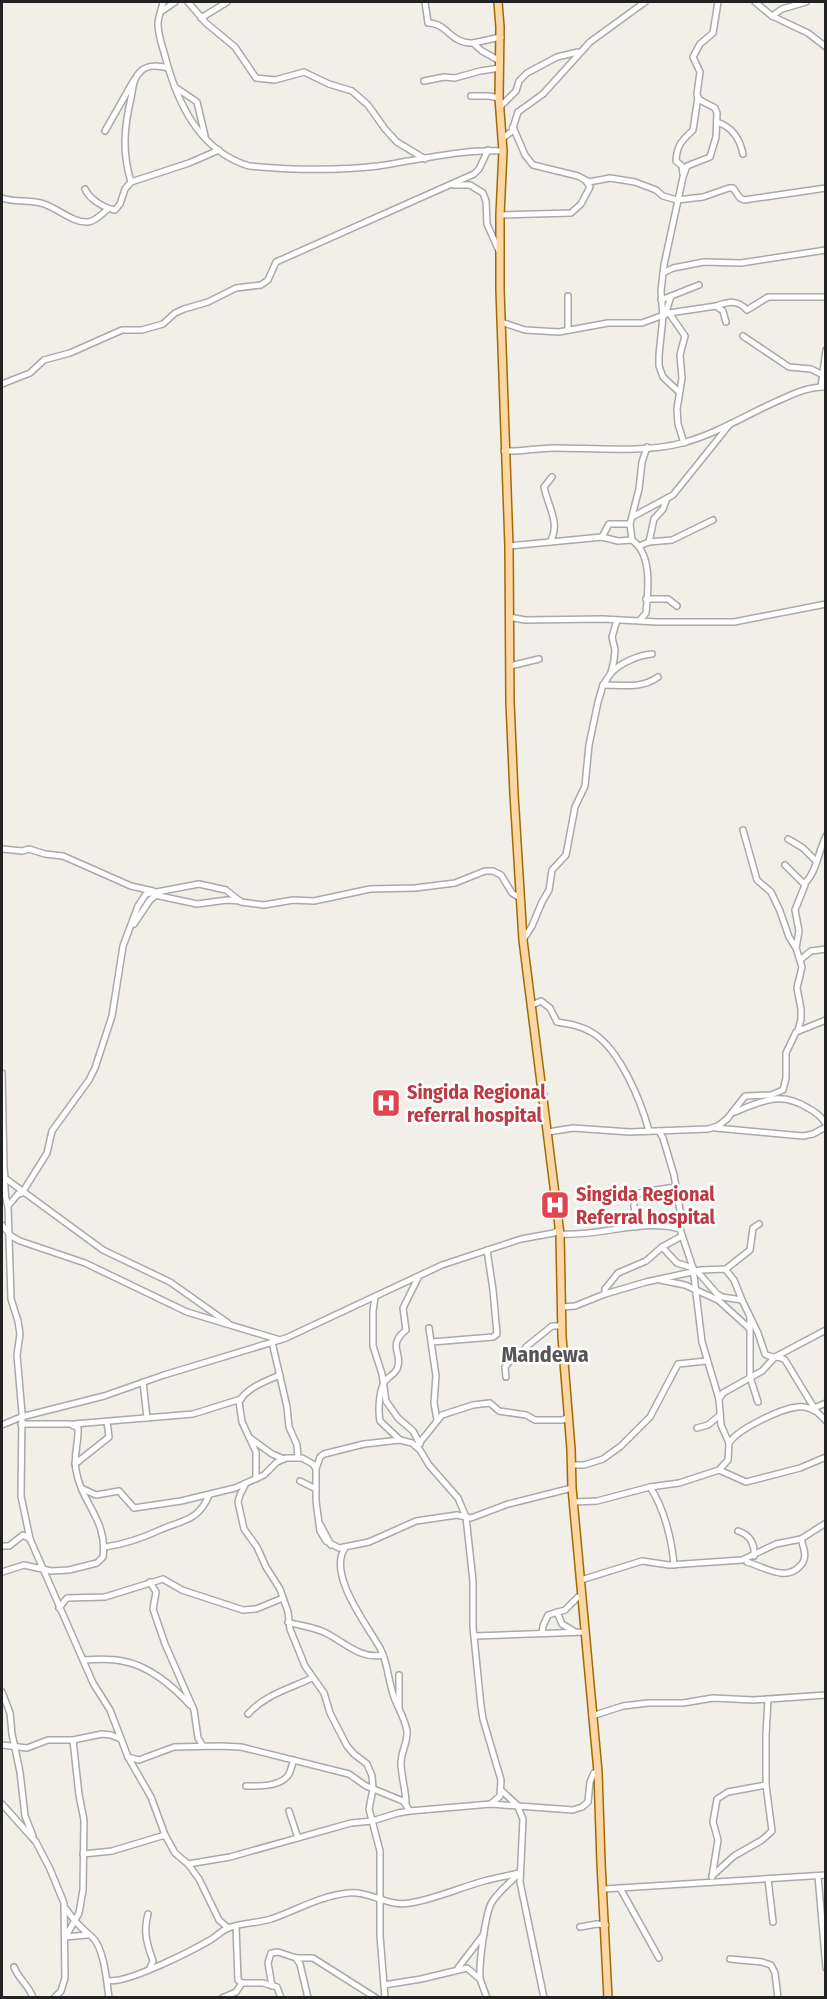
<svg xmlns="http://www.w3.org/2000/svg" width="827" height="1999" font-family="'Fira Sans Condensed',sans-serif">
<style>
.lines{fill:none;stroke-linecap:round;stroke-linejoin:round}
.minor-casing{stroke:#a9a9a9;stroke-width:8}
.major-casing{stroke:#a06b00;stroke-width:10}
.minor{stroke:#fff;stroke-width:5}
.major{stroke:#fcd6a4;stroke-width:7}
.labels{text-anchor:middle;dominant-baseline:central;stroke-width:5;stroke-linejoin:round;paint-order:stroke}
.health-label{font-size:20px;font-weight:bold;fill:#be3a42;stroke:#fff;text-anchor:start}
.quarter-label{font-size:22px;font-weight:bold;fill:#555;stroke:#fff}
</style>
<rect width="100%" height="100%" fill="#f2efe9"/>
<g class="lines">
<g class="minor-casing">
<g id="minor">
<path d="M 163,2 C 162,9 158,16 158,24 C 158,35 162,45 165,56 C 177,102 199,151 249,166 C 292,170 335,171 378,166 C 419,160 461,149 503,151"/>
<polyline points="188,2 206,23 235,47 256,78 275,80 304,72 329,84 352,91 368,105 385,129 397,142 425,159"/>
<path d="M 425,2 L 428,23 C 448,23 450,44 473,43 L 482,51 L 500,61"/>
<polyline points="755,2 772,16 808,33 826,47"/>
<polyline points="162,11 175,2"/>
<polyline points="772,16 782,9 806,2"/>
<polyline points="201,18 227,2"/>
<polyline points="473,43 501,37"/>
<polyline points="424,81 444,77 455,78 480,71 500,68"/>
<polyline points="175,87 197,102 205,136"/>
<polyline points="471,96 489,96 499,98"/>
<polyline points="500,107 516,91 519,81 527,73 557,57 578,52"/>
<path d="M 717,122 C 732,127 740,139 743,154"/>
<polyline points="513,127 525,155 533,165 578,176 589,182 610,178 635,182 656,190 663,196 677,200 703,197 729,188 733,188 740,198 744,200 826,188"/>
<polyline points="105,131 134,80"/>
<polyline points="503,138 512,131 518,112 543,94 590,42 645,2"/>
<path d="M 683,174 L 682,166 L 676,161 C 677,144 682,141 693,130 L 698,97"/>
<path d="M 131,182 C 122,152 124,128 131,98 C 133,88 133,78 141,71 C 148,64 159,66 168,68"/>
<polyline points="454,185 470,185 483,193 486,201 487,224 499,251"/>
<path d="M 85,189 C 89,199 104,208 115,210 L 120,204 L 125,189 L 131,182 L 189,163 L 219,150"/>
<path d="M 2,198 C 16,203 30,199 44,204 C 59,209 73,223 88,222 C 97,221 102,213 108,209"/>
<polyline points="500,215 571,213 581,204 590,187 586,181"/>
<polyline points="663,273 673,268 704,262 741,263 826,250"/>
<polyline points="568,296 568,330"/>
<polyline points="661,300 699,285"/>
<path d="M 716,306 C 728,302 737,299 747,310 L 768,297 L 826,297"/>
<polyline points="669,313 685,336 680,355 682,378 677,409 678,424 684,443"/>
<polyline points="665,315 671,296"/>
<polyline points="501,322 525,330 559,332 608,323 642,323 669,313 716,306 723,311 726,322"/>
<polyline points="743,336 789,367 811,369 823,375"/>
<polyline points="2,384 30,373 44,360 70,353 122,330 142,330 163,324 175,313 184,309 208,302 236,288 261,285 268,280 276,262 474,174 479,169 488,150"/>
<polyline points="821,387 826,350"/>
<polyline points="679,392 663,377 659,366 659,355 663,317 661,291 664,265 683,177 687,166 710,157 716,137 717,113 715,108 698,99 697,94 700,72 693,57 700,44 713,33 718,2"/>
<path d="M 504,451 C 521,452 537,448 554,448 C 592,448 646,453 682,443 C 717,434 749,413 782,399 C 795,393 811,386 826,387"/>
<polyline points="634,516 673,495 730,424"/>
<polyline points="602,537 609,524 630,524"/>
<path d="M 550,542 C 561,523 548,507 544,487 L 552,477"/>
<polyline points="649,542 654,519 663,509 667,498"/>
<polyline points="509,546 602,537 618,541 632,540"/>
<polyline points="639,546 649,542 672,540 713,520"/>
<polyline points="646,599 668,599 677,606"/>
<polyline points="509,617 525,620 603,619 657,622 734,622 826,604"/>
<path d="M 640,620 L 646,613 C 648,591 653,555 632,540 L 630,524 L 639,489 L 642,462 L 647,447"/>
<polyline points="510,666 539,659"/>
<path d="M 611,673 C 620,663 639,655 652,654"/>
<path d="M 603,685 C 622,685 642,689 658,677"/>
<polyline points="743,830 757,880 771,892 780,911 789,937 796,948"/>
<polyline points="788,839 803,848 816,861"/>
<polyline points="2,849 22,851 29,849 45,854 63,856 131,886 153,891"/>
<polyline points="785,865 805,885 795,910 799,931 796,948 802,967 797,988 801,1009 801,1019 798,1031"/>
<path d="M 805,883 C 817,871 818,852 826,836"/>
<polyline points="155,895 197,904 227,900 240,901"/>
<polyline points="134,924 150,900 158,894"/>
<polyline points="523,940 532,926 542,902 549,890 552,870 566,855 575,807 585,786 589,745 598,702 603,685 611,673 614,660 615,650 612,637 617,620"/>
<polyline points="800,960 811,951 826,949"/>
<path d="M 532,1005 L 541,1001 L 550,1008 L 557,1022 C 570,1024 582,1026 593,1033 C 620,1050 641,1101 649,1131"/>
<path d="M 2,1073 L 4,1168 C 6,1179 3,1195 8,1206"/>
<path d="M 732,1113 C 761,1102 779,1090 808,1108 C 816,1112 821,1116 826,1124"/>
<polyline points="716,1128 803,1136 813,1134 826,1127"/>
<polyline points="548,1132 573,1128 630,1132 708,1129 718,1126 727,1119 745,1096 771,1095 783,1090 786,1078 786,1053 796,1032 826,1020"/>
<polyline points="2,1176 103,1250 170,1282 228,1323"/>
<polyline points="2,1225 11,1236 20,1241 85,1263 187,1312 280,1340"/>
<polyline points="636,1227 634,1205 635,1196 642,1192 676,1187"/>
<path d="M 560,1234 C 600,1237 641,1218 680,1229"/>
<polyline points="662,1247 677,1263 693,1268"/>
<polyline points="726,1269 750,1250 753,1228 759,1224"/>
<polyline points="697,1271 717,1294 722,1297 742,1300"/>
<polyline points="660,1280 685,1285 718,1300"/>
<path d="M 605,1294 L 646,1282 L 701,1270 L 725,1269 L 734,1280 L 742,1300 L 758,1333 L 765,1354 C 771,1359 779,1355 785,1360 L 816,1411 L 826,1421"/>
<polyline points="375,1297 373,1311 373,1346 382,1374 386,1401 398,1418 413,1431 420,1444"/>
<polyline points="717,1299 749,1328"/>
<polyline points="562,1307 575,1306 605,1294 605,1289 618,1273 646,1261 662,1247 682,1236"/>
<polyline points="750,1318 750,1377 758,1402"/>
<polyline points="429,1328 436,1376 434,1403 437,1420"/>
<polyline points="272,1342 287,1407 289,1427 297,1445 298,1458"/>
<polyline points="432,1342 493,1337 497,1334 493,1290 487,1250"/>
<polyline points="506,1377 505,1367 509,1362 521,1355 526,1347 552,1326 559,1326 562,1323"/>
<polyline points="143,1382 147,1418"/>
<polyline points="719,1399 723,1393 762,1371 775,1357 826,1330"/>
<polyline points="814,1408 826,1403"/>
<polyline points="74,1424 193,1414 241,1399"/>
<polyline points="2,1425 21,1417 104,1396 164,1375 286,1338 442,1265 521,1239 554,1233 559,1230"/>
<polyline points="697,1428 708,1425 720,1415"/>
<polyline points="250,1438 272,1454 284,1459"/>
<path d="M 400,1440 L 380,1421 C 378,1411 379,1392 384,1383 C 387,1377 394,1375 397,1369 C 404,1354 386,1346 406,1330 L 403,1308 L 418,1278"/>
<path d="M 729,1443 C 738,1429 780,1409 797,1407 C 803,1406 810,1408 815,1411"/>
<polyline points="417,1446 442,1415 473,1405 490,1403 499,1411 526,1415 535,1420 563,1420 568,1417"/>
<polyline points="75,1464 109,1437 107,1422"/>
<polyline points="571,1465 584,1465 603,1459 621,1446 650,1417 678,1364 706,1361"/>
<polyline points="316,1469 320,1457 324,1454 364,1444 400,1440 412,1443 420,1450 429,1465 458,1498 466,1517 473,1581 473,1627 481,1706 483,1719 501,1780 500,1796 492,1803"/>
<polyline points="719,1470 746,1482 800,1468 826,1457"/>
<path d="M 256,1479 L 256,1452 L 242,1422 L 239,1402 C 246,1388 266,1381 280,1375"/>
<polyline points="300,1481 316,1489"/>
<polyline points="245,1485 240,1495 238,1502 244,1529 257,1547 266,1567 280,1589 288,1612 290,1629 305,1666 324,1693 330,1713 347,1746 354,1754 367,1764 372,1776 373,1789 369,1809 380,1851 380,1936 385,1998"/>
<path d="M 650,1487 C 664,1508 672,1540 674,1565"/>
<polyline points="83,1489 96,1495 119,1491 134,1508 181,1501 235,1488 264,1475 277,1462 286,1458 302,1458 313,1464 316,1469 316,1501 320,1531 326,1541 339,1548 369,1542 416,1521 457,1515 471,1518 508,1504 572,1488"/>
<polyline points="574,1502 597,1501 650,1487 679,1483 719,1470 728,1460 729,1443 721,1425 719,1399 702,1342 693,1268 680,1229 681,1216 674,1175 663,1138 659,1131"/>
<polyline points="320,1524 331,1545"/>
<path d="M 738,1531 C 750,1535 755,1543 754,1556"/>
<polyline points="30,1539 21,1496 22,1413 17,1355 20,1334 18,1321 11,1299 8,1206 18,1194 22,1193 47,1153 52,1131 89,1080 95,1068 112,1016 123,946 138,906 146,894 199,884 226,890 241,902 264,905 293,900 314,901 370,889 415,888 455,883 485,871 493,871 501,875 512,893 520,898"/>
<polyline points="2,1546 9,1546 23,1535 30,1539 93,1683 110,1710 128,1757 151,1797 165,1835 175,1853 188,1864 230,1857 351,1823 372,1821 398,1813 410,1811 491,1804 573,1810 582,1807 588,1802 590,1782 594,1773 598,1772"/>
<path d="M 105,1547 C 126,1544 143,1538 162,1529 C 184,1520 199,1520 209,1495"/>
<path d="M 345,1548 C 327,1574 367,1625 380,1648 C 388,1662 388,1681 394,1697 C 398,1708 405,1719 407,1731 C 408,1742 401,1752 401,1763 C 401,1776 406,1790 406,1804"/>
<path d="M 747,1562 C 764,1567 786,1582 800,1566 C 808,1558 804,1549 801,1539"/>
<path d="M 2,1572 L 24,1565 L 51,1571 L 69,1570 L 97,1563 L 103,1557 C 108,1520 81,1503 76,1470 C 73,1456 79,1442 78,1428 L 70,1424 L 21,1424"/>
<polyline points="581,1580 642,1561 669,1565 742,1560 776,1544 801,1539 826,1523"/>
<polyline points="150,1582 156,1592 153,1609 165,1644 194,1710 198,1738 203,1746"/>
<polyline points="59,1608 67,1598 105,1597 163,1579 182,1590 243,1610 256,1609 283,1598"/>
<polyline points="557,1612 562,1624 575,1632"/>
<path d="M 288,1622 C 300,1626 315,1627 326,1633 C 344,1642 361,1660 383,1655"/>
<polyline points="542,1633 543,1626 548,1615 565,1610 578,1597 582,1596"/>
<polyline points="475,1636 585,1632"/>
<path d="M 83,1660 C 96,1659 110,1658 122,1661 C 148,1665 173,1686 190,1705"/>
<polyline points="399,1675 399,1707"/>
<polyline points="2,1692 10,1713 12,1734 20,1772 25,1816 33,1836"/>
<path d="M 248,1714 C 266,1694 289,1689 312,1678"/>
<polyline points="592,1716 623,1706 648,1703 683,1703 713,1698 753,1700 826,1695"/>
<polyline points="2,1745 27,1748 48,1740 73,1740 102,1734 111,1735 121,1739"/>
<polyline points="128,1757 139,1760 174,1747 219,1746 241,1747 349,1774 366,1786 403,1801 410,1811"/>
<path d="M 246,1786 C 259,1786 281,1787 289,1774 C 291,1770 292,1764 294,1760"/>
<polyline points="501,1790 517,1805 523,1819 520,1882 544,1998"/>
<polyline points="2,1804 36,1842 50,1869 64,1903 65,1978 61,1991 54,1998"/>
<polyline points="289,1811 298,1838"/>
<polyline points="83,1854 112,1851 165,1835"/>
<polyline points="188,1864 199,1879 219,1920 228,1928"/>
<polyline points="712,1876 734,1856 762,1840 772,1831 766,1785 766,1735 768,1699"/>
<polyline points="818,1876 826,1968"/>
<polyline points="712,1877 718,1840 713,1822 717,1799 728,1792 766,1785"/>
<polyline points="768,1879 773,1922"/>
<polyline points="620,1888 659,1958"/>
<polyline points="604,1889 826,1875"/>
<path d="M 66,1909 C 74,1921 82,1929 92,1937 C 104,1947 107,1983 109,1998"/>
<path d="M 148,1914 C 143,1932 147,1944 153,1961 L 150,1968"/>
<polyline points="236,1926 238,1980 242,1983 263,1983 277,1987 281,1998"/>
<polyline points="580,1927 597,1924 606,1925"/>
<polyline points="66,1936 79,1913 83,1890 84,1820 79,1795 73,1740"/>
<polyline points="65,1937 87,1935"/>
<polyline points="296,1958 300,1964 308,1998"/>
<polyline points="730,1959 762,1962 771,1965 775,1973 778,1998"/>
<path d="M 14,1967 C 19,1980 29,1985 33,1998"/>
<polyline points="458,1968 484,1934"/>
<path d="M 480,1978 C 479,1964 485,1913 492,1902 C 499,1891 510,1883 519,1873"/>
<path d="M 107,1980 C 124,1986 195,1949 212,1939 C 218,1935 223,1929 231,1927 C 243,1923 257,1923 271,1919 C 297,1910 320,1896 348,1893 C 371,1891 387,1907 410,1903 C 435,1899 459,1888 484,1881 C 495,1878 507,1876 519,1873"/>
<polyline points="384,1985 421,1979 467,1968 480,1979 487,1998"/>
<polyline points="272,1986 268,1963 271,1953 278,1952 296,1958 313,1958 376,1998"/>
<polyline points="222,1998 236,1992 242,1983"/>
</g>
</g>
<g class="major-casing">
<polyline id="major" points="498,2 500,27 499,98 503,151 500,215 500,290 509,546 510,702 514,794 523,940 560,1234 562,1337 571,1449 572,1488 598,1772 601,1863 608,1998"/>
</g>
<use href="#minor" class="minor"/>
<use href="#major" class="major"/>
</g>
<defs>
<g id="hospital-square" transform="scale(1.5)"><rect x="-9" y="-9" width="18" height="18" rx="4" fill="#e0444e" stroke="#fff"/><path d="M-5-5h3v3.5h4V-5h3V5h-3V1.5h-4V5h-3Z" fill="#fff"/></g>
</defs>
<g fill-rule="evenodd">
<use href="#hospital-square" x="386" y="1103"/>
<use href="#hospital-square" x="555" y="1205"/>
</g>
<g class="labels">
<g class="health-label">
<text x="407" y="1092">Singida Regional<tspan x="407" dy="23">referral hospital</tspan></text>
<text x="576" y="1194">Singida Regional<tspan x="576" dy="23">Referral hospital</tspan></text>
</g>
<g class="quarter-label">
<text x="545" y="1354">Mandewa</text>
</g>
</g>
<rect width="827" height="1999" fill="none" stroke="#222222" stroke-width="6"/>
</svg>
